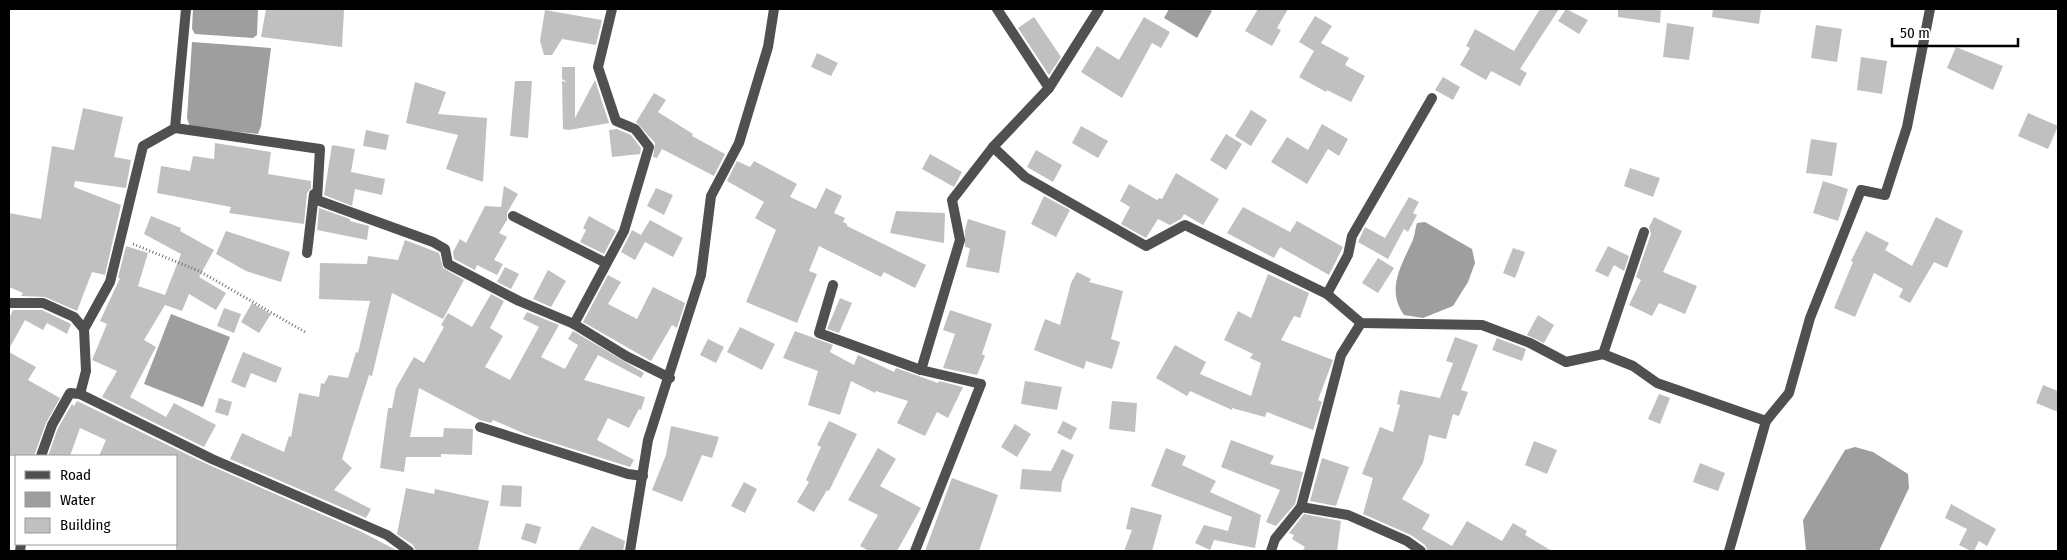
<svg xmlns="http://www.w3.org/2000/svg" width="2067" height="560" font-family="'Fira Sans Condensed',sans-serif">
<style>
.water{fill:#9e9e9e}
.building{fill:#c0c0c0}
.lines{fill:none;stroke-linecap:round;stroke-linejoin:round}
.path{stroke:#727272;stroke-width:3;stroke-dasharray:1 2.5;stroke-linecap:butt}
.minor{stroke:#505050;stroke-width:10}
</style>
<rect width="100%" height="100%" fill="#fff"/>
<g class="water">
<polygon points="193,9 258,9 257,35 253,38 195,34 192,29"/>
<polygon points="1169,9 1208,9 1212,11 1197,38 1164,18"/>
<polygon points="192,42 271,48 261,126 258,134 190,127 187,118"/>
<path d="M 1425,222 L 1472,249 L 1475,263 L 1468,282 L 1453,306 L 1423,318 L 1404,315 C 1386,290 1401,266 1412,242 C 1415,236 1415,229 1417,223 Z"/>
<polygon points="171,314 230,337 203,407 144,384"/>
<polygon points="1855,447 1873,452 1908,474 1909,488 1879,551 1806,551 1803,520 1845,450"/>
</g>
<g class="building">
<polygon points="266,9 344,10 342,47 261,37"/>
<polygon points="1258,9 1288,9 1277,28 1281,30 1272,46 1245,31"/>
<polygon points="1540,9 1559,9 1520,69 1527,73 1520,86 1491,71 1486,80 1460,65 1470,48 1466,46 1475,29 1514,51"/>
<polygon points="1566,9 1588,20 1579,34 1558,21"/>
<polygon points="1618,9 1661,9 1660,23 1618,17"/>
<polygon points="1713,9 1761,9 1759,24 1712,17"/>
<polygon points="545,10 602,20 596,45 562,39 552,55 544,55 540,41"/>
<polygon points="1315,16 1332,26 1321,43 1349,58 1345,65 1365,76 1351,102 1327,90 1326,92 1299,77 1314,51 1299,42"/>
<polygon points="1034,17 1061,57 1049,75 1018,28"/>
<polygon points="1144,17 1170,32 1161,48 1152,43 1122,98 1081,72 1097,46 1119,60"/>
<polygon points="1667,23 1694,27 1689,60 1663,57"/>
<polygon points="1816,25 1842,29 1837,62 1811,58"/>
<polygon points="1956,47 2003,66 1993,90 1947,68"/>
<polygon points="817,53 838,63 831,76 811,67"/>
<polygon points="1861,57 1887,61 1882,94 1857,90"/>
<polygon points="562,67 575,67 575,118 595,80 609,123 569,130 563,129 562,81 567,82 562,79"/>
<polygon points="1443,77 1460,87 1453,100 1435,90"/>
<polygon points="515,81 532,81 528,138 510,136"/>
<polygon points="415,82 446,92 438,114 487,118 483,182 446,169 458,135 406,123"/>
<polygon points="654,93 666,100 658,112 693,134 692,136 725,154 714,176 662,149 657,158 653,157 655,143 636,122"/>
<polygon points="83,108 123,117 114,157 131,160 126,188 75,181 74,187 121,205 105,275 92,272 77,311 45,297 21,296 23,293 9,287 9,213 41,219 52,146 74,150"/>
<polygon points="1251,110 1267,120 1251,146 1235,136"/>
<polygon points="2028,113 2058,126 2048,149 2018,136"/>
<polygon points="1322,124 1348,139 1339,156 1328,149 1307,184 1271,162 1287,137 1308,150"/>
<polygon points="1081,126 1108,141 1098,158 1072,143"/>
<polygon points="617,129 631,135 641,148 640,154 612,157 609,130"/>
<polygon points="366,130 389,135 386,150 363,146"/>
<polygon points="1226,134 1242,144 1226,170 1210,160"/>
<polygon points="1811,139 1837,143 1832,176 1806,173"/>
<polygon points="215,143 271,152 268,174 311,181 311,188 307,193 304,224 229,213 231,207 157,193 161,166 190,171 193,156 214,159"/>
<polygon points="332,145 355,149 351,172 385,179 382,195 355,189 352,206 324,195"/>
<polygon points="1036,150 1062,165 1053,182 1027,167"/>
<polygon points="930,154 962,172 954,187 922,169"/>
<polygon points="737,161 750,167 754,161 797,184 790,197 816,209 826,188 842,196 834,213 845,218 843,222 847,224 847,226 926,265 915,288 884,272 881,277 819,246 809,271 817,274 797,323 746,302 776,230 755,218 764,202 727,181"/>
<polygon points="1630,168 1660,178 1653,197 1624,186"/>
<polygon points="1176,173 1219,199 1203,225 1184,214 1181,219 1170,225 1158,219 1146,238 1121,224 1130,207 1120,201 1129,184 1157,200 1159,198 1162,199"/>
<polygon points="1823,181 1848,189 1838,221 1813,213"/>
<polygon points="504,186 518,194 507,213 507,220 499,233 507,237 494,260 503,264 497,275 477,265 475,270 454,259 453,252 460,239 466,243 485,206 501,207"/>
<polygon points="656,188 673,195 664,215 647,206"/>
<polygon points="1044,196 1070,210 1056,237 1031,224"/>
<polygon points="1409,197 1419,202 1413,213 1417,215 1408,232 1404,229 1388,259 1358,242 1365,227 1385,238"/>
<polygon points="1243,207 1290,232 1297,221 1343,247 1329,275 1280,247 1274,258 1227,233"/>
<polygon points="319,208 350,219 350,221 369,226 367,240 317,230"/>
<polygon points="896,211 945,213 944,243 890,233"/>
<polygon points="151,216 181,228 180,231 214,250 199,277 226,293 216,310 189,294 182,311 165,305 144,340 156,347 130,397 166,417 174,403 216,425 204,447 102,397 117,371 92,360 107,324 100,321 120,278 118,278 126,246 148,253 138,286 165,295 181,254 144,234"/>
<polygon points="589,216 616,231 604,254 580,242 586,230 583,228"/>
<polygon points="1654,217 1682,231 1663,272 1697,286 1685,314 1659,303 1652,316 1629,305 1641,280 1636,277 1651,234 1649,227"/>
<polygon points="1936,217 1963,231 1947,268 1934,262 1910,303 1899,297 1903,289 1874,273 1855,317 1834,308 1853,262 1851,261 1866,231 1889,243 1885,250 1912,266"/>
<polygon points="968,219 1006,231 999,273 966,267 970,248 965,247 965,230"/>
<polygon points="650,220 683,238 673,257 645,242 635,260 621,252 632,230 641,235"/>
<polygon points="226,231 290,252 281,282 246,271 216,254"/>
<polygon points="405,240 439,253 443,268 464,280 443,319 392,293 372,376 369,375 342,459 352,468 334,490 371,509 366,518 230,459 242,433 284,452 289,436 291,437 299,393 319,397 321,383 324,384 329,375 348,378 356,352 358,353 370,301 319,299 320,263 367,264 368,256 398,260"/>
<polygon points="1608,246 1629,256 1624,271 1614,265 1608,277 1595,271"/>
<polygon points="1513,248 1525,252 1515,278 1503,273"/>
<polygon points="1378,258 1394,268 1378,293 1362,283"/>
<polygon points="505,267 519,274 511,289 497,282"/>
<polygon points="548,270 566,281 551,307 533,299"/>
<polygon points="1077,272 1091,279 1089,282 1123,291 1111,339 1120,342 1112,369 1086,361 1084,369 1034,350 1045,319 1060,325 1071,283"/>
<polygon points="1268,274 1309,293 1300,318 1294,316 1281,340 1333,360 1318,400 1322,402 1313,430 1267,412 1265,417 1232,408 1232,410 1190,391 1187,396 1156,378 1175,345 1206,362 1200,374 1251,396 1261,363 1250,358 1253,354 1224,340 1238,311 1251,318"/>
<polygon points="608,275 621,282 608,304 637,319 653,287 685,303 677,328 672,325 651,361 583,322"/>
<polygon points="491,294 504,301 490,328 503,336 485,367 510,380 539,327 523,319 527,312 559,325 541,357 565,369 578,345 568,339 573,331 644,373 641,378 598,355 584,380 645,397 641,410 639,409 629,428 608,418 597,440 634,460 630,467 528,435 493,420 491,423 480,420 419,388 410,437 443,437 444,428 473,429 472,455 441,454 441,457 406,457 404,472 380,468 388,408 392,408 396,388 414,357 424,363 444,327 441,325 448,313 472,327"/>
<polygon points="840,298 852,303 839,333 827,329"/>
<polygon points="252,303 271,314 259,333 241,322"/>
<polygon points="224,308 241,314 234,333 217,326"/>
<polygon points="13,310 42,310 71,324 67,334 47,323 43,330 25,320 9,349 9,319"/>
<polygon points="950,310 992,324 982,354 985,356 977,375 943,368 955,334 943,330"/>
<polygon points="1538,315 1554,325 1544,343 1527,335"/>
<polygon points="740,327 775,344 762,370 727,352"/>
<polygon points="795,331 833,345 830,352 854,365 858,355 894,372 896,368 938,383 939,381 963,387 948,418 937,412 925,436 897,423 908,401 876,391 875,393 851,381 840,415 808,405 818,371 783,358"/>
<polygon points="1455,337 1478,345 1461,390 1468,392 1459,416 1453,414 1446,439 1429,435 1423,463 1402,499 1430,515 1422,529 1452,546 1467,521 1502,541 1513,523 1527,531 1525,535 1552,551 1428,551 1425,545 1411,535 1363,514 1373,478 1362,474 1380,427 1393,432 1400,405 1397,404 1400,390 1440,398 1453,363 1446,361"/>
<polygon points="1497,338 1526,349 1522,361 1492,350"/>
<polygon points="708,339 724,347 716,363 700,355"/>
<polygon points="9,352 36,367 28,380 60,398 46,423 34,456 9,456"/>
<polygon points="243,352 282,368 276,383 251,373 245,388 231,382"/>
<polygon points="1025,381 1062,387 1057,410 1021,404"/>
<polygon points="2043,385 2058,391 2058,412 2036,403"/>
<polygon points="1659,394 1670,398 1660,424 1648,419"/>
<polygon points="219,398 232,402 228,416 215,412"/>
<polygon points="77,401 209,465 360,531 398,551 176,551 176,456 99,456 106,440 80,428 70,456 48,456 58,428 72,404 74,406"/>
<polygon points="1112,401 1137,403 1135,432 1109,429"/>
<polygon points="829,421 857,434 829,491 827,490 814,512 797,502 809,482 806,480 821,447 817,445"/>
<polygon points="1063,421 1077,428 1071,440 1057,433"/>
<polygon points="1015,424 1031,434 1017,457 1001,447"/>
<polygon points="671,426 719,437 712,458 702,455 682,502 652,490 666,455"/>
<polygon points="1231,440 1274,456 1270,464 1303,472 1295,504 1276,526 1266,522 1280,490 1221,467"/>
<polygon points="1534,441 1557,450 1547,474 1525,465"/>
<polygon points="878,448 896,459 880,486 921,508 897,551 869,551 860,546 878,515 848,500"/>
<polygon points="1166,448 1186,456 1182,465 1216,481 1210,492 1261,515 1255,548 1214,540 1210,550 1195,543 1204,525 1228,531 1232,517 1151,486"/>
<polygon points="1062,449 1074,455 1062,482 1061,492 1020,489 1022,469 1051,471"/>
<polygon points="1322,458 1349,467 1336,506 1310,501"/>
<polygon points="1700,463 1725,473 1718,491 1693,482"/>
<polygon points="952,478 998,495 979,551 925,551"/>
<polygon points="744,482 757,489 745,513 731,506"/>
<polygon points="502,485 522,486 521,507 500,506"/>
<polygon points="406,488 434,494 435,489 489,501 478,551 416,551 413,545 397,534"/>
<polygon points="1951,504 1996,529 1987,546 1979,541 1974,551 1971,551 1959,545 1967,529 1945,518"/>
<polygon points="1131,507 1162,515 1152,551 1124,551 1132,530 1126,529"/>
<polygon points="1304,514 1341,521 1337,551 1302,551 1305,547 1292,539 1294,535 1289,533"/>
<polygon points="526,523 541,527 536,544 521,539"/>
<polygon points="592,526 625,541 623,551 578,551"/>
</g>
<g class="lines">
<polyline class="path" points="133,244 199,271 305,332"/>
<g class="minor">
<polyline points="997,9 1049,88"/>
<polyline points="175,128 320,149 317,200 433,242 445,249 448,264 519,301 574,324 626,356 670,378"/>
<polyline points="993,147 1025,177 1146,246 1185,225 1327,294 1361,323 1482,325 1530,343 1566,362 1603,354 1633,366 1657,383 1766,421"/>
<polyline points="513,216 606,263"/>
<polyline points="307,253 314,194"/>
<polyline points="833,285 819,333 921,370 960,240 952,200 993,147 1049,88 1099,9"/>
<polyline points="1327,294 1348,255 1352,236 1432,98"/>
<polyline points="9,303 43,303 74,317 84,329 86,371 80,394"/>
<polyline points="574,324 624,231 649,147 635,129 616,121 598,67 612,9"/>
<polyline points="84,329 110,282 143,146 175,128 186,9"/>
<polyline points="1603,354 1644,232"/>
<polyline points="480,427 628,474 643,476"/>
<polyline points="41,456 52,425 70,393 80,394 212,459 387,535 409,551"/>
<polyline points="1301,507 1348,515 1407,541 1421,551"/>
<polyline points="20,551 21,544"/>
<polyline points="630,551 648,440 701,275 711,196 739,143 768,47 774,9"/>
<polyline points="915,551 981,384 921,370"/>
<polyline points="1271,551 1275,539 1301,507 1341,355 1361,323"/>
<polyline points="1729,551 1766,421 1789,393 1810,318 1861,190 1885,195 1907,127 1930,9"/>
</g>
</g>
<rect width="2067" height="560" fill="none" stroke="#000000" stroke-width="20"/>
<rect x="15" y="455" width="162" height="90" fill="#ffffff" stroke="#999999"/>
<rect x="25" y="471" width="25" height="8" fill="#505050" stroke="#999999"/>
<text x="60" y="480" font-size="15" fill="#000000">Road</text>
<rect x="25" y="492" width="25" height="15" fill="#9e9e9e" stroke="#999999"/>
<text x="60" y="505" font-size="15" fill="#000000">Water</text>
<rect x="25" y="518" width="25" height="15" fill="#c0c0c0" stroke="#999999"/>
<text x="60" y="530" font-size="15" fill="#000000">Building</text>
<path d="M1892 38v8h126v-8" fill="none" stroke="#000000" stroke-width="2.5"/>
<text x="1900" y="38" font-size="15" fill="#000000" stroke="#ffffff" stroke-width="4" paint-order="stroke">50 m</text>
</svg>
